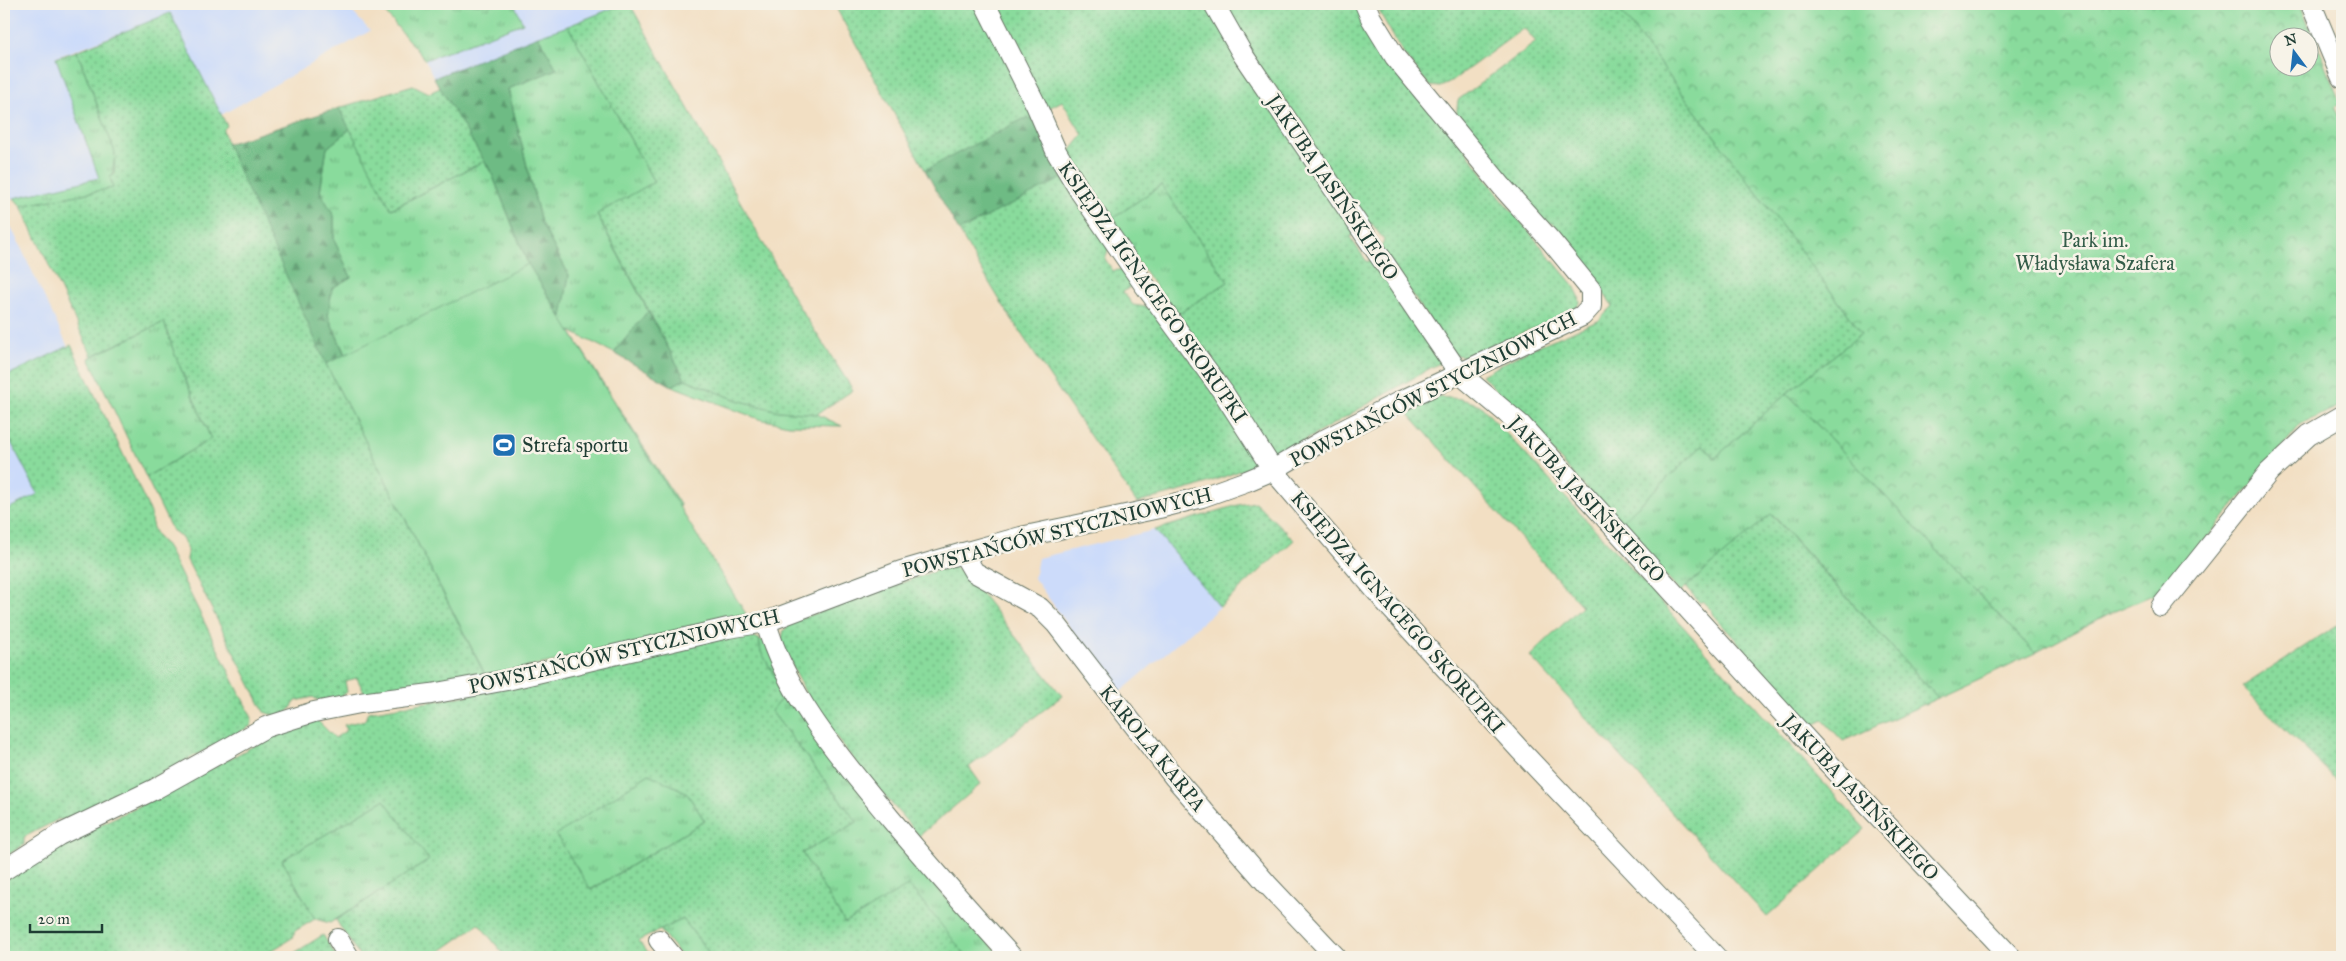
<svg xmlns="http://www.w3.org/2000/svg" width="2346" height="961" font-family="'IM FELL Great Primer',serif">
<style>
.built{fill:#ccdbfa}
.grass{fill:url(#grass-tufts);stroke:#548c68}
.forest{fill:url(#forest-firs);stroke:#467c5c}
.park{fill:url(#park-crowns);stroke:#548c68;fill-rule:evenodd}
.garden{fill:url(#garden-dots);stroke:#548c68;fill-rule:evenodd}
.pitch{fill:#89db9c;stroke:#548c68}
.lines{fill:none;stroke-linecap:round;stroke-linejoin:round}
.minor-casing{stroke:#697666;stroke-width:22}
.minor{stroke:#fff;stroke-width:20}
.labels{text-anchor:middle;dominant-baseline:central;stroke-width:5;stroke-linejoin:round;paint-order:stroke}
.street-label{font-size:20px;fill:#1f3d34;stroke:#f7f3e8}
.park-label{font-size:20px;fill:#345d49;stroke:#f7f3e8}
.poi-label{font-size:20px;fill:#1f3d34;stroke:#f7f3e8;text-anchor:start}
</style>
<defs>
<pattern id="grass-tufts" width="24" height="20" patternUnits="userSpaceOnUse" patternTransform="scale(1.25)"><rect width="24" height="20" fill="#89db9c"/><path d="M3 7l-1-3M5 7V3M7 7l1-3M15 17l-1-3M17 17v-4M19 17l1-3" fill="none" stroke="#6fb380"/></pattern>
<pattern id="forest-firs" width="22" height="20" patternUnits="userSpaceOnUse" patternTransform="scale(1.25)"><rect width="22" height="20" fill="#6ebb84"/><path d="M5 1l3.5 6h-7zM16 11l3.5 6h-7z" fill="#5a996d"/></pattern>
<pattern id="park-crowns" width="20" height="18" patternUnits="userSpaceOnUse" patternTransform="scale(1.25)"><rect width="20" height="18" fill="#89db9c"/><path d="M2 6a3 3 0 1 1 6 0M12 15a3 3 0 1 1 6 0" fill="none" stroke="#6fb380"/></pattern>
<pattern id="garden-dots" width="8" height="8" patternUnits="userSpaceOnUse" patternTransform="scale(1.25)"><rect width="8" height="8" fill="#89db9c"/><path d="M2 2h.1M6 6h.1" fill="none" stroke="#6fb380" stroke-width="1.8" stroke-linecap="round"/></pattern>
</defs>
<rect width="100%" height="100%" fill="#f7f3e8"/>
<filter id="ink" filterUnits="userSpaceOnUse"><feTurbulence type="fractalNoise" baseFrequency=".02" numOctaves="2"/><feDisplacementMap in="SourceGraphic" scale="10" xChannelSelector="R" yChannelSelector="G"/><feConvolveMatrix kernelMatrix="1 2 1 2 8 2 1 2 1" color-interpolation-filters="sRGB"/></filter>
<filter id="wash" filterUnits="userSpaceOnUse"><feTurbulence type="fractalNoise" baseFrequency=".0096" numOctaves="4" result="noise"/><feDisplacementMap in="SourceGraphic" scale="20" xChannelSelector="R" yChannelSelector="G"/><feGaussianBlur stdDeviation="1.12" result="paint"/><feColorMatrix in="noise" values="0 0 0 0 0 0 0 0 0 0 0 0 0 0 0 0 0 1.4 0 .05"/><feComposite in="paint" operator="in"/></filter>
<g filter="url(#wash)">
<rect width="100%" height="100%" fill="#f2dfc3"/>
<g class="built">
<polygon points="4,4 345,4 370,31 221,115 170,14 57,57 99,178 4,201"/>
<polygon points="514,4 623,4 434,78 425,60 523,23"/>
<polygon points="4,212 68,347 4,377"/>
<polygon points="4,428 38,494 4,511"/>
<polygon points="1155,530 1220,607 1118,694 1034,578 1038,558"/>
</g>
<g class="grass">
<polygon points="378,4 514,4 523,23 425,60"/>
<polygon points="568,26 654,182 597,215 648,311 614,353 570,331 681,506 495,669 485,675 326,364 345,354 328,316 332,288 351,277 334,240 334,216 320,192 327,148 350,129 392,209 484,161 492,174 528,264 561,316 569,275 541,223 508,89 556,69 538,36"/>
<polygon points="77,51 115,152 112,182 114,188 21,206 14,198 99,178 56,58"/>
<polygon points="1161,185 1228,282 1176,315 1109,221"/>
<polygon points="164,322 175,355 211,439 146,477 89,358"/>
<polygon points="685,379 737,400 779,411 817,414 842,426 789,425 759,419 672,386"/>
<polygon points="1787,393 2035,653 1938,698 1772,514 1680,592 1619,524 1703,445 1715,458"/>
<polygon points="759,639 764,641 893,834 929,880 1003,957 967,957 845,924 802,853 857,822 771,711 785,694 761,652"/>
<polygon points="649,774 686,792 705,821 590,890 555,835"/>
<polygon points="384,800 430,860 330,923 315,919 282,860"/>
<polygon points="683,919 712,957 682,957 660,930"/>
</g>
<g class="forest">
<polygon points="538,36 557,69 508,89 541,223 569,275 562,317 528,264 492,174 434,78"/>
<polygon points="339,108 350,129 327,148 320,191 334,216 334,240 351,277 332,288 328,316 345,355 326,364 227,144"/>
<polygon points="1035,118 1063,178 959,231 925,170 1023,119"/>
<polygon points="648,311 685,379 672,386 614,353"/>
</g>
<path class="park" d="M 1615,4 L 2300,4 L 2341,104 L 2334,107 L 2342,123 L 2342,405 L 2301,424 L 2164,590 L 2108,614 L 2035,653 L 1787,393 L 1862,333 ZM 2278,38 L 2308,38 L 2308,68 L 2278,68 Z"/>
<g class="garden">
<polygon points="623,4 630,4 796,302 853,390 817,414 779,411 737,400 685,379 597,214 654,182 568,26"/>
<polygon points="834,4 978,4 1035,118 1023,119 925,170"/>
<polygon points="996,4 1205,4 1356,233 1350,237 1367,262 1372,259 1441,362 1276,457 1176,315 1228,282 1161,185 1109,221 1067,155 1083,135 1062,101 1045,110"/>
<polygon points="1222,4 1358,4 1500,197 1574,286 1579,296 1580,303 1573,312 1519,334 1471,358 1452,354 1381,248 1384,240 1372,224 1365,224 1297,125 1283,95 1279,98"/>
<polygon points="1375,4 1615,4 1862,333 1787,393 1715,458 1703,445 1619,524 1482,375 1528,350 1598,321 1613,306 1567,245 1569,240 1553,224 1545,221 1492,167 1456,118 1458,100 1536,42 1524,28 1449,83 1440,87 1430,86 1404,55"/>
<path d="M 170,13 L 227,126 L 223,130 L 227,144 L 326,364 L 485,675 L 366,696 L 357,678 L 345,681 L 347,692 L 341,697 L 320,702 L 313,697 L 296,701 L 288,712 L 275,716 L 264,712 L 187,560 C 189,547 183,536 172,530 L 146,477 L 211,439 L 175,355 L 164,322 L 92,356 L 21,206 L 113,188 L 110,177 L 114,175 L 115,152 L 77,51 Z"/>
<polygon points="413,85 429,93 440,88 484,161 391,209 339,108"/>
<path d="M 1063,178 L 1109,247 L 1105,259 L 1113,271 L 1124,269 L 1134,284 L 1123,292 L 1133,305 L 1152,308 L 1218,396 L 1256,456 L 1256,465 L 1196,487 L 1137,503 C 1075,414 1012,326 959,231 Z"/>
<path d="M 71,345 L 151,513 C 150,525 156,538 166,545 L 252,718 L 251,726 L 127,791 L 122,791 L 100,800 L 101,803 L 62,820 L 59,819 L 24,837 L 24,845 L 4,857 L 4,511 L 38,494 L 4,429 L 4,377 Z"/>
<polygon points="1438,397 1461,399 1480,405 1627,564 1865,829 1767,917 1530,656 1582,606 1408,413"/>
<polygon points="1255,502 1294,540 1220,607 1155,530 1238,505"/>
<polygon points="1771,514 1938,698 1843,741 1823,720 1813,725 1713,615 1711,610 1702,601 1700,603 1686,587"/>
<polygon points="952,565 970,579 1062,696 969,767 981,784 919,836 850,755 811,704 781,643 784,630 792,622"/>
<polygon points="2342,622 2342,785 2242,687"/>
<path d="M 741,632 L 759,639 L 761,652 L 785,694 L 771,711 L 857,822 L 802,853 L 845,923 L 909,885 L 967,957 L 712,957 L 683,919 L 638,941 L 652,957 L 506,957 L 479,924 L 432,957 L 360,957 L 336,920 L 429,860 L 384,800 L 282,860 L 315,919 L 295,931 L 292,938 L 261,957 L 4,957 L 4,882 L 58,845 L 161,795 L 265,740 L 317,720 L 335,738 L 347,730 L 344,725 L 365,720 L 368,712 L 464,696 ZM 649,774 L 686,792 L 705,821 L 591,890 L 556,835 Z"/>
<polygon points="323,935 337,957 288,957"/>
</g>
<polygon class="pitch" points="528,264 746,614 620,647 486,676 326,364"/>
</g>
<g filter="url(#ink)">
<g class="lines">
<g class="minor-casing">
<g id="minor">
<polyline points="985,4 1036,105 1057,153 1081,193 1143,283 1223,392 1273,470 1389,606 1520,750 1716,957"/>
<polyline points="1214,4 1243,55 1459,373 1521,425 1819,753 2011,957"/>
<polyline points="2311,4 2342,78"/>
<polyline points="963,553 974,572 1040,608 1056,624 1174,777 1267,884 1336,957"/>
<polyline points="2161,607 2269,472 2309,435 2342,416"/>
<path d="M 766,622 C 785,694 842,760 889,817 C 929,865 970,911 1012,957"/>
<polyline points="4,870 59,835 155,789 266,727 314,712 360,703 431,694 507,680 728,628 766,622 901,571 963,553 1021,537 1159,508 1202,497 1247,481 1273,470 1324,440 1401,401 1582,316 1591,306 1591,290 1551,241 1504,189 1395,57 1371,18 1365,4"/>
<polyline points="338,939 349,957"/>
<polyline points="659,940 673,957"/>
</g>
</g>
<use href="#minor" class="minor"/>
</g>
</g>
<defs>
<g id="stadium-square" transform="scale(1.25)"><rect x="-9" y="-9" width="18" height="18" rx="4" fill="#1f6fb2" stroke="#f7f3e8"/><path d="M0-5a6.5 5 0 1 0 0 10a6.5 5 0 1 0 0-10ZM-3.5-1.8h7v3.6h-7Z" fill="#fff"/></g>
</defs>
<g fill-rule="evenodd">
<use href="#stadium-square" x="504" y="445"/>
</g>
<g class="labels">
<g class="street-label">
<text transform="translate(1333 187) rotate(56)">JAKUBA JASIŃSKIEGO</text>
<text transform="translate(1153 292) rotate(55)">KSIĘDZA IGNACEGO SKORUPKI</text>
<text transform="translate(1433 389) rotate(-27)">POWSTAŃCÓW STYCZNIOWYCH</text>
<text transform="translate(1587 499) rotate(47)">JAKUBA JASIŃSKIEGO</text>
<text transform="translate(1057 532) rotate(-14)">POWSTAŃCÓW STYCZNIOWYCH</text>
<text transform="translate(1398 612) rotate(49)">KSIĘDZA IGNACEGO SKORUPKI</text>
<text transform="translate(624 651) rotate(-13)">POWSTAŃCÓW STYCZNIOWYCH</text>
<text transform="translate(1153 748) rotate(51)">KAROLA KARPA</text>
<text transform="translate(1861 797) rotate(47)">JAKUBA JASIŃSKIEGO</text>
</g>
<g class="park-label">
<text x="2095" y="240">Park im.<tspan x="2095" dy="23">Władysława Szafera</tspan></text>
</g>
<g class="poi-label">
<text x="522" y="445">Strefa sportu</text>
</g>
</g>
<rect width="2346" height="961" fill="none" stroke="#f7f3e8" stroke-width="20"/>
<g transform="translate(2294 52) rotate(345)"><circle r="24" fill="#f7f3e8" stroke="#a1aaa0"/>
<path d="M0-4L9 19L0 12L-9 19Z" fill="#1f6fb2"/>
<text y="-8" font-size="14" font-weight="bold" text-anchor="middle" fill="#1f3d34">N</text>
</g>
<path d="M30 924v8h72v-8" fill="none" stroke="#1f3d34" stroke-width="2.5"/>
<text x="38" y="924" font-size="15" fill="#1f3d34" stroke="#f7f3e8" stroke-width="4" paint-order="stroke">20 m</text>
</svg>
